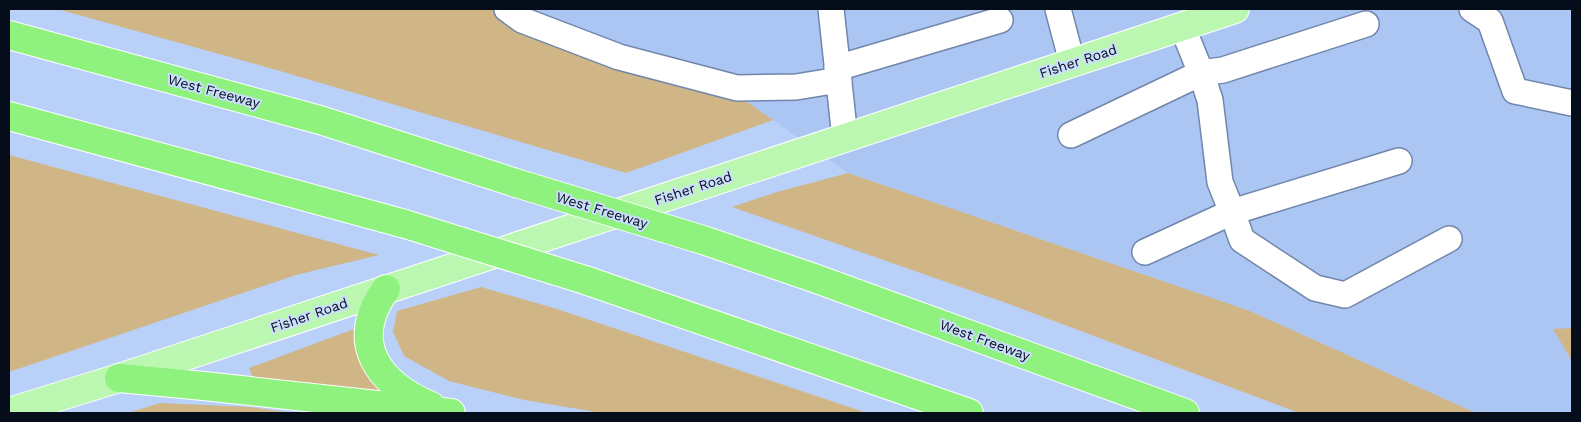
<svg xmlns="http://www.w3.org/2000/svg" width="1581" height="422" font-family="'Work Sans',sans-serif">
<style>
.built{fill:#acc6f4}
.green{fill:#d0b587}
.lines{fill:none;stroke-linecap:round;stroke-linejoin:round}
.minor-casing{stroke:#7186ab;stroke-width:28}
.major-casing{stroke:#fff;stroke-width:30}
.highway-casing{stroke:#fff;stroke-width:30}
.minor{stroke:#fff;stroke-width:25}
.major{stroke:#bcf7b2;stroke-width:28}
.highway{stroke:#8ff27f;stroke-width:28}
.highway-bridge-casing{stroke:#fff;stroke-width:30;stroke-linecap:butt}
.highway-bridge{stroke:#8ff27f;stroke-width:28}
.labels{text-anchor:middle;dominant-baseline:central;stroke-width:4;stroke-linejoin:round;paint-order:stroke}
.street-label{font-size:14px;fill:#060d1a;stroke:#cbdefe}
</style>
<rect width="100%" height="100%" fill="#b9d1f9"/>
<polygon class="built" points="497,9 1572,9 1572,329 1554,329 1572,361 1572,413 1476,413 1250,311 848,173 732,91"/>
<g class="green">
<polygon points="57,9 497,9 732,91 773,120 626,173 280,71"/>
<polygon points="9,155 379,255 296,275 9,372"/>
<polygon points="848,173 1250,311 1476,413 1299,413 1009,304 732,207 777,192"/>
<polygon points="481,287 557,309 867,413 602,413 524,400 449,381 404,356 393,332 397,311"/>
<polygon points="1572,328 1572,361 1553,329"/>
<polygon points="354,329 361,364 382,394 253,378 249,368"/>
<polygon points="160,403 250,407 292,413 128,413"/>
</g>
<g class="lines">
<g class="minor-casing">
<g id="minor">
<polyline points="507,9 522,20 619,57 737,88 796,87 839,80"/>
<polyline points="831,9 845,138"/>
<polyline points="1058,9 1072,62"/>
<polyline points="1472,9 1490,21 1515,91 1572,103"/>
<polyline points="837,68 1000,20"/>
<polyline points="1071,135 1201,73 1182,26"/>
<polyline points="1399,161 1232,212 1242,240 1315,288 1345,295 1449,239"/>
<polyline points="1145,252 1232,212 1220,182 1210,100 1201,73 1223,70 1366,24"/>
</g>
</g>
<g class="major-casing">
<polyline id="major" points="9,412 119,378 1235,9"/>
</g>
<g class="highway-casing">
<g id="highway">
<polyline points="9,35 320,120 516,183"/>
<polyline points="9,116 405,224"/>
<polyline points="703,240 814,278 1185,413"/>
<polyline points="585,280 969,413"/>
<path d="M 386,289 C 348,342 377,383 431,406"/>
<polyline points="119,378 204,386 451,413"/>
</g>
</g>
<use href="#minor" class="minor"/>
<use href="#major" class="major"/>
<use href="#highway" class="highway"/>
<g class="highway-bridge-casing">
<g id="highway-bridge">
<polyline points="516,183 703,240"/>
<polyline points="405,224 585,280"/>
</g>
</g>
<use href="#highway-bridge" class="highway-bridge"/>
</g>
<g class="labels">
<g class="street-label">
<text transform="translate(1078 61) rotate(-18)">Fisher Road</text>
<text transform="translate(214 91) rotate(15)">West Freeway</text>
<text transform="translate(693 188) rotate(-18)">Fisher Road</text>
<text transform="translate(602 210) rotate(17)">West Freeway</text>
<text transform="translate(309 315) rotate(-19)">Fisher Road</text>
<text transform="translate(985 340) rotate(20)">West Freeway</text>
</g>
</g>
<rect width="1581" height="422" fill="none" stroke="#060d1a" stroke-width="20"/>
</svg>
